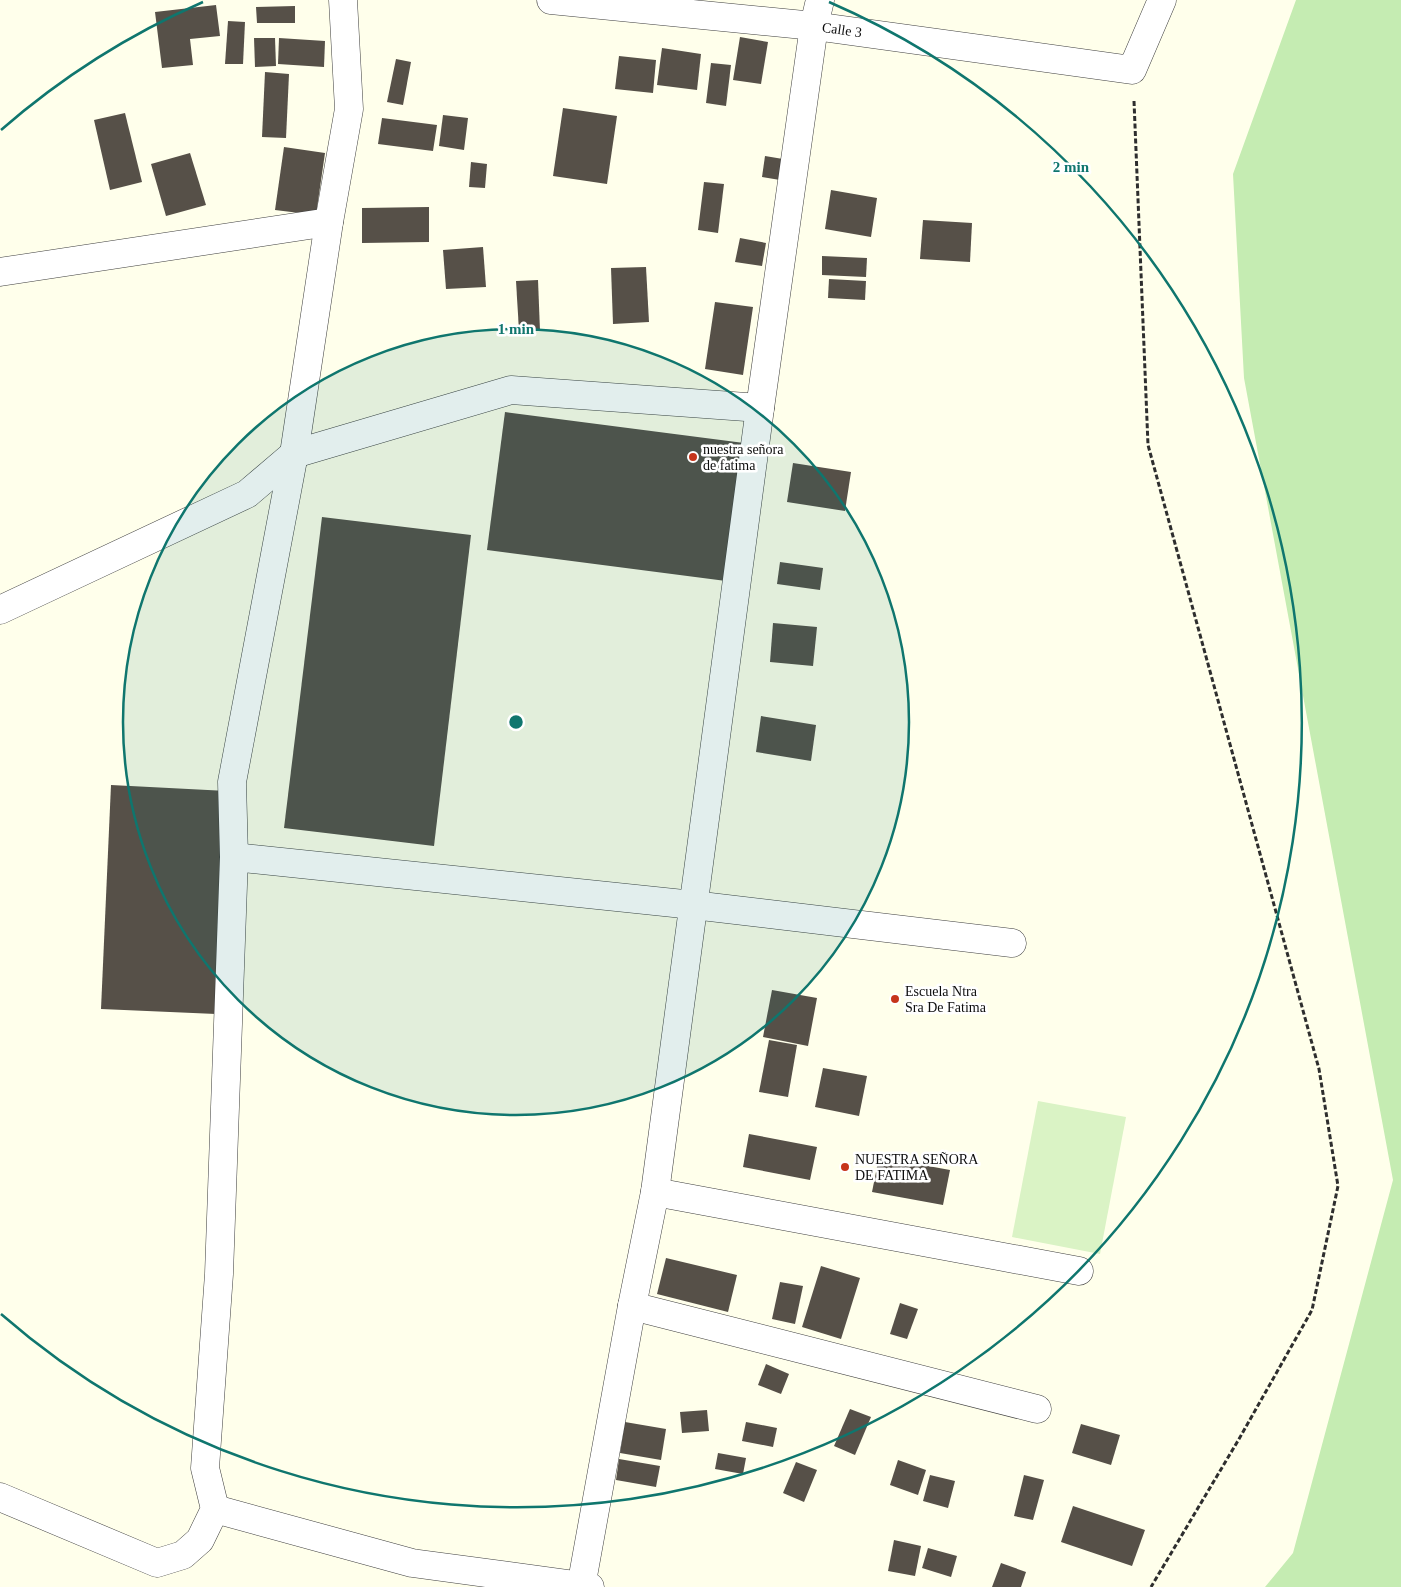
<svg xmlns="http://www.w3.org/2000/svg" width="1401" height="1587" font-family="Georgia,serif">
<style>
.green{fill:#c5ecb2}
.pitch{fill:#daf3c5}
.building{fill:#565048}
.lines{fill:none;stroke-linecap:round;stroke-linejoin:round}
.street-casing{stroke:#3f3f3f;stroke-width:29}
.path{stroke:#2e2e2e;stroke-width:3;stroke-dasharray:5 2.5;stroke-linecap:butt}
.street{stroke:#fff;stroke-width:28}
.ring{fill:none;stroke:#0f766e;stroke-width:2.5}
.poi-dot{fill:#c6341a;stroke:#fff;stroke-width:2}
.labels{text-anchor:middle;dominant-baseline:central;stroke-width:5;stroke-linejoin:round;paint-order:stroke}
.street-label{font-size:14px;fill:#0c0c0c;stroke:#fff}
.poi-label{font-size:14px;fill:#0c0c0c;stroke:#fff;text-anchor:start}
.centre{fill:#0f766e;stroke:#fff;stroke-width:2.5}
.ring-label{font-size:15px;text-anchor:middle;font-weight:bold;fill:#0f766e;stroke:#fff;stroke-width:5;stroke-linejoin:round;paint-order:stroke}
</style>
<rect width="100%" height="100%" fill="#ffffeb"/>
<polygon class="green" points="1296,0 1401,0 1401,1587 1265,1587 1293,1553 1393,1180 1244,378 1233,174"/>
<polygon class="pitch" points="1038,1101 1126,1117 1100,1254 1012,1237"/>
<g class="building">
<polygon points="216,5 220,36 190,39 193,65 162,68 155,12"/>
<polygon points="295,6 295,23 257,23 256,7"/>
<polygon points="228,21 245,22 243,64 225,64"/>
<polygon points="740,37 768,42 761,84 733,80"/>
<polygon points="254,38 275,38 276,66 255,67"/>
<polygon points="279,38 325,41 324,67 278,64"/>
<polygon points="662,48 701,54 697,90 657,85"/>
<polygon points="619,56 656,60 653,93 615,89"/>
<polygon points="396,59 411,62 403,105 387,102"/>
<polygon points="711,63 731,65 726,106 706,103"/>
<polygon points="265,72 289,74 286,138 262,137"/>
<polygon points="563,108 617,116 607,184 553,176"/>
<polygon points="125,113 142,182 110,190 94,120"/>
<polygon points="443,115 468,118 464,150 439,146"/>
<polygon points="382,118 437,125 433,151 378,144"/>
<polygon points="284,147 325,153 316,215 275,210"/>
<polygon points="190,153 206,205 166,216 151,164"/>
<polygon points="765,156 783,159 780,180 762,177"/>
<polygon points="471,162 487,164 485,188 469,187"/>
<polygon points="704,182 724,184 718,233 698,230"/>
<polygon points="831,190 877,198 871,237 825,229"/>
<polygon points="429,207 429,242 362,243 362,208"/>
<polygon points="923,220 972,223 970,262 920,259"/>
<polygon points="740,238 766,243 762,266 735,262"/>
<polygon points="483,247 486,287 446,289 443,250"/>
<polygon points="822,256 867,258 866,277 822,275"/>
<polygon points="646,267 649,322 613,324 611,268"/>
<polygon points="829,279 866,281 865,300 828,298"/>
<polygon points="538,280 540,331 519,331 516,281"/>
<polygon points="715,302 753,307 743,375 705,369"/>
<polygon points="505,412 744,443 726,581 487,550"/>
<polygon points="793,463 851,472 845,511 787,502"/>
<polygon points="322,517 471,535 434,846 284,828"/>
<polygon points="780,562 823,568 820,590 777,584"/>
<polygon points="773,623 817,627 813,666 770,662"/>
<polygon points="761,716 816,725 811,761 756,752"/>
<polygon points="111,785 227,791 216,1014 101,1009"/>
<polygon points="772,990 817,998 808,1046 763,1037"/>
<polygon points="769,1040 797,1045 788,1097 759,1092"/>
<polygon points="823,1068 867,1076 859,1116 815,1107"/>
<polygon points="749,1134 817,1147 810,1180 743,1167"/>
<polygon points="879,1157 950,1170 943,1205 872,1192"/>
<polygon points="666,1258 737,1275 728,1312 657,1294"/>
<polygon points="821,1266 860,1278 841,1339 802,1327"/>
<polygon points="780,1282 803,1286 795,1324 772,1319"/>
<polygon points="900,1303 918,1309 907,1339 890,1334"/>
<polygon points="766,1364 789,1374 781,1394 758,1385"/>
<polygon points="850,1409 871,1417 855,1455 834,1446"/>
<polygon points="707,1410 709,1431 682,1433 680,1412"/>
<polygon points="625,1422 666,1429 661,1460 620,1453"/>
<polygon points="746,1422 777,1428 773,1447 742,1441"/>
<polygon points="1081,1424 1120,1435 1111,1465 1072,1453"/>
<polygon points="718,1453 746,1458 743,1474 715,1469"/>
<polygon points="619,1459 660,1466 656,1487 616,1480"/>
<polygon points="898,1460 926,1470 918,1495 890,1485"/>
<polygon points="796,1462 817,1470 804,1502 783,1493"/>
<polygon points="930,1475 955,1481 948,1508 923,1501"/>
<polygon points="1024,1475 1044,1480 1033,1520 1014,1516"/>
<polygon points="1073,1506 1145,1530 1132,1566 1061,1542"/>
<polygon points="894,1540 921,1546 915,1576 888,1571"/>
<polygon points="928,1548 957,1556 951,1577 922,1568"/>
<polygon points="1001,1563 1026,1572 1021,1587 992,1587"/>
</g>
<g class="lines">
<g class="street-casing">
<g id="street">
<polyline points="551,0 814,26 1132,70 1162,0"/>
<polyline points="0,272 329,222"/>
<polyline points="0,610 247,494 294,454 511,390 760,408"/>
<polyline points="234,857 693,905 1012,943"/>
<polyline points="655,1192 1079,1271"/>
<polyline points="632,1306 1037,1409"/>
<polyline points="0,1497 157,1563 183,1555 200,1540 215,1509 205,1468 219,1274 234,857 232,782 294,454 329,222 349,109 343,0"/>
<polyline points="215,1509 412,1563 590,1587"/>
<polyline points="581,1587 632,1306 655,1192 760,408 814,26 820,0"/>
</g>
</g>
<polyline class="path" points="1134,101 1148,445 1319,1069 1338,1186 1312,1310 1239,1439 1151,1587"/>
<use href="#street" class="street"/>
</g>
<circle cx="516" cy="722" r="393" fill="#0f766e" fill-opacity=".12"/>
<g class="ring">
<circle cx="516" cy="722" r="393"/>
<path d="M1 130A785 785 0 0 1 203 2M829 2A785 785 0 1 1 1 1314"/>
</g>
<g class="poi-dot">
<circle cx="693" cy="457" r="5"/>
<circle cx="895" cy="999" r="5"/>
<circle cx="845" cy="1167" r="5"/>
</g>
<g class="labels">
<g class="street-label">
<text transform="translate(842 30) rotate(8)">Calle 3</text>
</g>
<g class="poi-label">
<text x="703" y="449">nuestra señora<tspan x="703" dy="16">de fatima</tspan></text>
<text x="905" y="991">Escuela Ntra<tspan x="905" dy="16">Sra De Fatima</tspan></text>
<text x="855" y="1159">NUESTRA SEÑORA<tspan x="855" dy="16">DE FATIMA</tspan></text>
</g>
</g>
<circle cx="516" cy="722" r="8" class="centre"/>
<g class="ring-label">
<text x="1071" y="172">2 min</text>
<text x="516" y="334">1 min</text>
</g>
</svg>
